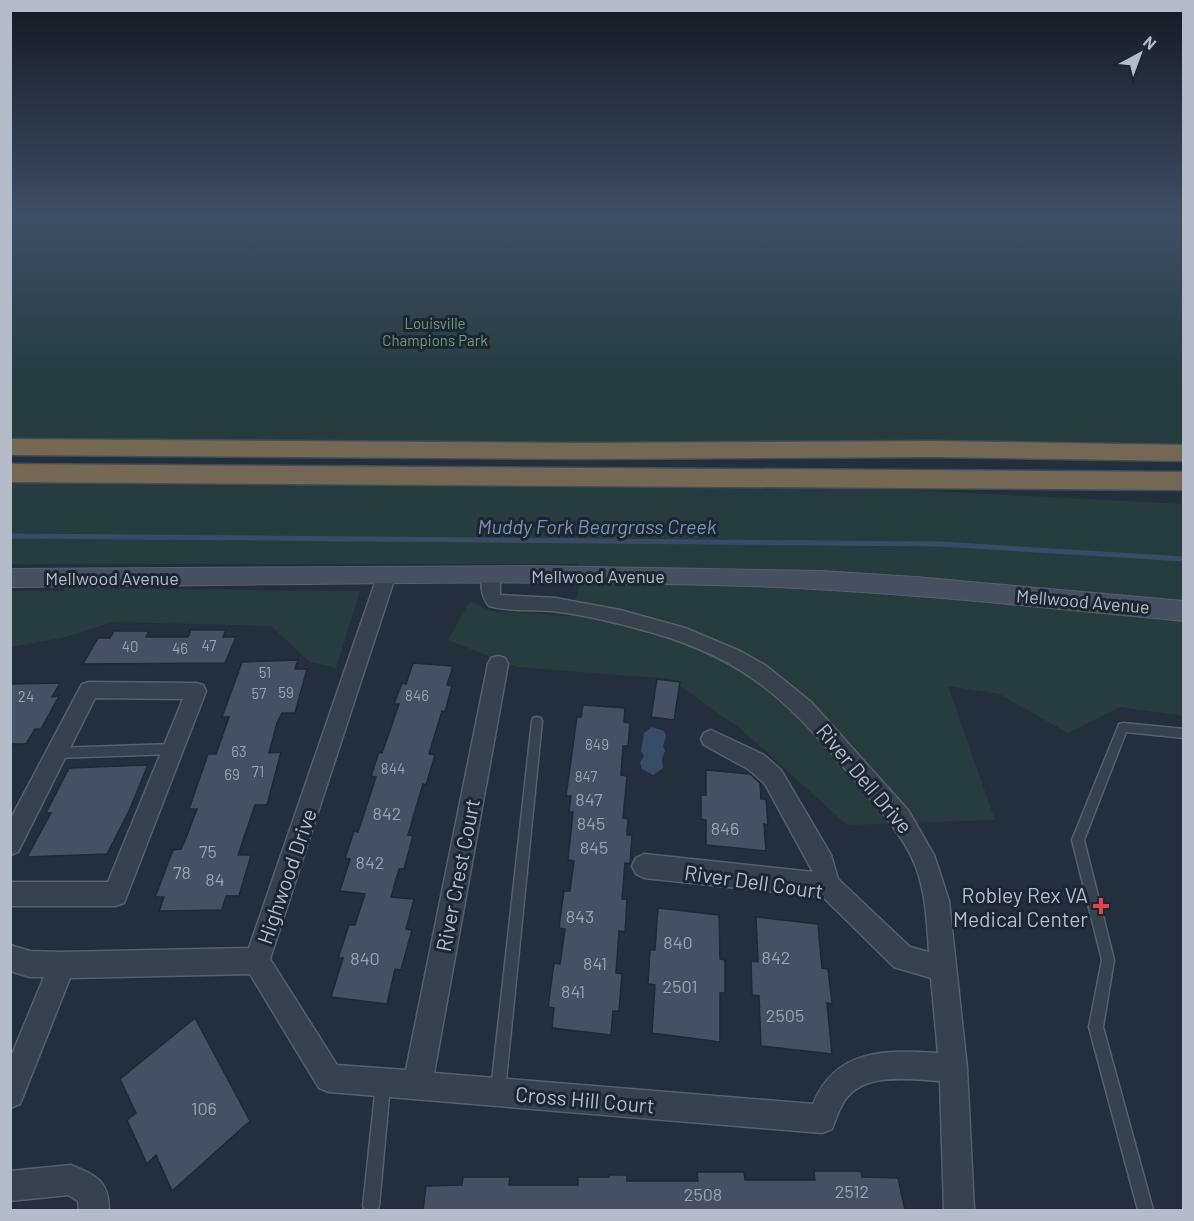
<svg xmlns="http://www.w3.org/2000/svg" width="1194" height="1221" font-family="Barlow,sans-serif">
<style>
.green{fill:#263c3f}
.water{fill:#394c67}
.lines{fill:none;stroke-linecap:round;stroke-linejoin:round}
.stream{stroke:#394c67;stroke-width:5}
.building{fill:#455162;stroke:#1f2835;stroke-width:1.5}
.lane-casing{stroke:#565f6c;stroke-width:3}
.street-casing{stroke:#565f6c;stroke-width:3}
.secondary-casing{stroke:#565f6c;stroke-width:2}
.highway-casing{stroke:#434c59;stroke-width:3}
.lane{fill:#38414e;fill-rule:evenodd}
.street{fill:#38414e;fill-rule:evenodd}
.secondary{fill:#465061;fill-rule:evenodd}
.highway{fill:#746855;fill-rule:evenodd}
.health-dot{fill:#e0444e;stroke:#1d2633;stroke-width:2}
.labels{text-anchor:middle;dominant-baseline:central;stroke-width:6;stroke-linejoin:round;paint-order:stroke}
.far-park-label{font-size:15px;fill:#6b9a76;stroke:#1d2633}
.number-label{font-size:15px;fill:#98a1af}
.street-label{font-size:18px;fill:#b4bcc9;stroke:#1d2633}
.near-number-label{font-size:18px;fill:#98a1af}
.water-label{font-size:20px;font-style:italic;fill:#7c92b1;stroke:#1d2633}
.near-street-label{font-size:21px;fill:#b4bcc9;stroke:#1d2633}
.near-poi-label{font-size:21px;fill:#b4bcc9;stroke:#1d2633;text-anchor:end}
</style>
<rect width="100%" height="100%" fill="#242f3e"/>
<g class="green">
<polygon points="10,215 1183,215 1183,445 11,443"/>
<polygon points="11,482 760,489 837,486 1183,504 1183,716 1120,707 1068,733 999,694 948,686 995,820 847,825 742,730 670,679 517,667 448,640 470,601 491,611 570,616 581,581 578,564 11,564"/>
<polygon points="65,588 360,591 336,668 310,662 271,626 113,622 62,638 11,647 11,591 63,591"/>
</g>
<polygon class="water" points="652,727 664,731 666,736 663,746 665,751 662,759 663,768 653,775 642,769 640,763 644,756 641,751 644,733"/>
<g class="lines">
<polyline class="stream" points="10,536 940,544 1184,559"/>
</g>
<g class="building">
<polygon points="191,630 226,630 223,637 236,637 225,663 83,664 98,638 110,638 114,631 149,631 146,637 188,637"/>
<polygon points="298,660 295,669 307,669 295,713 282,713 277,723 269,753 281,752 267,805 255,805 238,855 251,855 239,896 226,896 222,910 159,911 164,897 155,897 173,850 181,849 186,838 197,809 189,809 208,754 216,754 229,717 222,717 242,662"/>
<polygon points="413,663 453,666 447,685 452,686 445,712 442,711 429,754 435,755 426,785 423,784 408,835 413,836 404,869 399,869 391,897 414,899 406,929 412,930 401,970 395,969 387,1004 331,997 343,958 338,958 349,925 355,925 365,894 340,891 350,859 345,858 354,831 358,832 376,777 371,776 379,752 382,753 399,704 394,704 402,683 406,684"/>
<polygon points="657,679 680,682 674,720 651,717"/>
<polygon points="60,683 52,697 59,696 41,729 35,729 26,744 10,744 10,684"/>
<polygon points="583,705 625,708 624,722 630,723 628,746 623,746 621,775 627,776 623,818 628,819 627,835 632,835 630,864 625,863 622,899 627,899 625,932 619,931 616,973 622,974 619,1011 613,1011 611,1035 552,1028 554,1008 548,1007 554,963 560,964 565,929 559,928 562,904 564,891 570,891 574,861 568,860 573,812 569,812 571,796 566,796 577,717 581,717"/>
<polygon points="148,765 129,811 107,854 27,857 51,813 46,813 69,768"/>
<polygon points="706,770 750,774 760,783 761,799 766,799 768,825 764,824 766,851 706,845 706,820 701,819 701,795 706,795"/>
<polygon points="658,908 719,915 720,959 725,960 725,993 720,993 720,1042 652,1033 655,985 648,984 650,950 655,950"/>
<polygon points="756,917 818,924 822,968 828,969 832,1004 827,1003 832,1054 761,1046 759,996 752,995 751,961 758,962"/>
<polygon points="195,1018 250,1121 172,1191 156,1155 147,1164 127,1120 136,1113 120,1079"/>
<polygon points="814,1171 861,1171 862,1177 898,1178 905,1210 423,1210 426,1186 462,1185 463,1177 510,1177 509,1185 578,1185 578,1177 609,1177 609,1175 627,1175 627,1181 698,1181 697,1172 744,1172 745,1180 815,1180"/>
</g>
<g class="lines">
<g class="lane-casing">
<g id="lane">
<polygon points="537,717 541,718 542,721 505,1090 503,1095 498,1097 493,1095 491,1090 532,721 533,718"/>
<polygon points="1123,723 1184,729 1184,738 1126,732 1084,840 1114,960 1103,1027 1153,1210 1138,1210 1089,1027 1102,960 1072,840 1118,727 1119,724"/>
<polygon points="173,744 177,746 178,749 177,752 173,754 56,758 52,756 51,753 52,750 56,748"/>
<polygon points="383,1078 388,1080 390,1085 379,1206 377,1210 365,1210 363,1206 376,1085 378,1080"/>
</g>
</g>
<g class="street-casing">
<g id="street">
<path d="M 491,570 L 497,572 L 500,576 L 500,595 L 555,598 L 620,610 L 685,628 L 740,651 L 765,665 L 811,702 L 908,810 L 934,855 L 949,901 L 967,1068 L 974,1210 L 944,1210 L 940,1081 C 906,1079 858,1071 841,1107 C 837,1114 835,1122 832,1129 L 822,1133 L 329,1092 L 319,1088 L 250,974 L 70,978 L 20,1104 L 10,1108 L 10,1059 L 44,977 L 30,977 L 10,971 L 10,945 L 30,951 L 62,952 L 249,948 L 377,577 L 380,573 L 386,571 L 392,573 L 395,577 L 270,959 L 337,1065 L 406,1070 L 488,664 L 491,658 L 498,656 L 505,658 L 508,664 L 434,1073 L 813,1104 C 836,1048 886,1050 938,1053 L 931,978 L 894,967 L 823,897 L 644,878 L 636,874 L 632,866 L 636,858 L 644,854 L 813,872 L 765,784 L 748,769 L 704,745 L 701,739 L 704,733 L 711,730 L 764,755 L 781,770 L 831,855 L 838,879 L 910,947 L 929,952 C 927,923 926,894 916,867 C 904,836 880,810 859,785 C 793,707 753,661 650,632 C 619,623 585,615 552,611 C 531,609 509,612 489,606 C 481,596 479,583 485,572 Z"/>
<polygon points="89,682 196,683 203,685 206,691 124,903 115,906 10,906 10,882 108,882 183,699 95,698 18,852 10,855 10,820 82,684"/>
<path d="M 71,1165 C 97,1176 109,1181 109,1210 L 79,1210 L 78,1201 L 68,1195 L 10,1201 L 10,1171 Z"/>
</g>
</g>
<g class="secondary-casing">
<path id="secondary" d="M 532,566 L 821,571 L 916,577 L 1184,601 L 1184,621 C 1039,607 894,591 748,586 C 503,578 256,586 10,587 L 10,569 Z"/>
</g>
<g class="highway-casing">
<g id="highway">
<polygon points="10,439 583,443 933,441 1184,445 1184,461 933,457 583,459 10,455"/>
<polygon points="10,464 1184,472 1184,490 10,482"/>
</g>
</g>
<use href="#lane" class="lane"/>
<use href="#street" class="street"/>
<use href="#secondary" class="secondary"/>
<use href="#highway" class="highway"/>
</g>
<linearGradient id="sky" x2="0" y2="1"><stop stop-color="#141a22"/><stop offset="0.56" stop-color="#3f4d63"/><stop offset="1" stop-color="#3f4d63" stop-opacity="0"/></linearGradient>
<rect width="1194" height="386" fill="url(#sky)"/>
<path class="health-dot" d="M1098 897h6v6h6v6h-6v6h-6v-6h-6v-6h6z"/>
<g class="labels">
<g class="far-park-label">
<text x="435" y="323">Louisville<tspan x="435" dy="17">Champions Park</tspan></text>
</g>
<g class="number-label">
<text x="209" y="645">47</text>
<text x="130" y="646">40</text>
<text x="180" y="648">46</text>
<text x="265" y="672">51</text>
<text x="286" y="692">59</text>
<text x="259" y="693">57</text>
<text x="417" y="695">846</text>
<text x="26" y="696">24</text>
<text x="597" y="744">849</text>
<text x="239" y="751">63</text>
<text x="393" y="768">844</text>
<text x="258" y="771">71</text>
<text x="232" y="774">69</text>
<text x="586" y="776">847</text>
</g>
<g class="street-label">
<text x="598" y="576">Mellwood Avenue</text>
<text x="112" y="578">Mellwood Avenue</text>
<text transform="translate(1083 601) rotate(5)">Mellwood Avenue</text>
</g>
<g class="near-number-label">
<text x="589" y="799">847</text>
<text x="387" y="813">842</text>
<text x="591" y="823">845</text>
<text x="725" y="828">846</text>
<text x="594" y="847">845</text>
<text x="208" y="851">75</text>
<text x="370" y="862">842</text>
<text x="182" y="872">78</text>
<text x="215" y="879">84</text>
<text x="580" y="916">843</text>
<text x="678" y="942">840</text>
<text x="776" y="957">842</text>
<text x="365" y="958">840</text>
<text x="595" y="963">841</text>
<text x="680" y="986">2501</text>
<text x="573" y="991">841</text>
<text x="785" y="1015">2505</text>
<text x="204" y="1108">106</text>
<text x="852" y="1191">2512</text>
<text x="703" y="1194">2508</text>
</g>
<g class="water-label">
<text x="597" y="526">Muddy Fork Beargrass Creek</text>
</g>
<g class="near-street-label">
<text transform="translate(865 778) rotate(50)">River Dell Drive</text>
<text transform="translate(457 875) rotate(-79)">River Crest Court</text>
<text transform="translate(286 876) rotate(-71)">Highwood Drive</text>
<text transform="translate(754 881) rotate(8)">River Dell Court</text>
<text transform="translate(585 1099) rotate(5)">Cross Hill Court</text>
</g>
<g class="near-poi-label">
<text x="1088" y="894">Robley Rex VA<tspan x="1088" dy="24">Medical Center</tspan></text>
</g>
</g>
<rect width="1194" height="1221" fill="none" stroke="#b4bcc9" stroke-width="24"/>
<g transform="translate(1140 54) rotate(41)" stroke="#1d2633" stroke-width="4.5" paint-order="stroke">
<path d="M0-4.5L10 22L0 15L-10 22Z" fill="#b4bcc9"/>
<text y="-9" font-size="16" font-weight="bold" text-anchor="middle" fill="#b4bcc9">N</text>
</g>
</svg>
